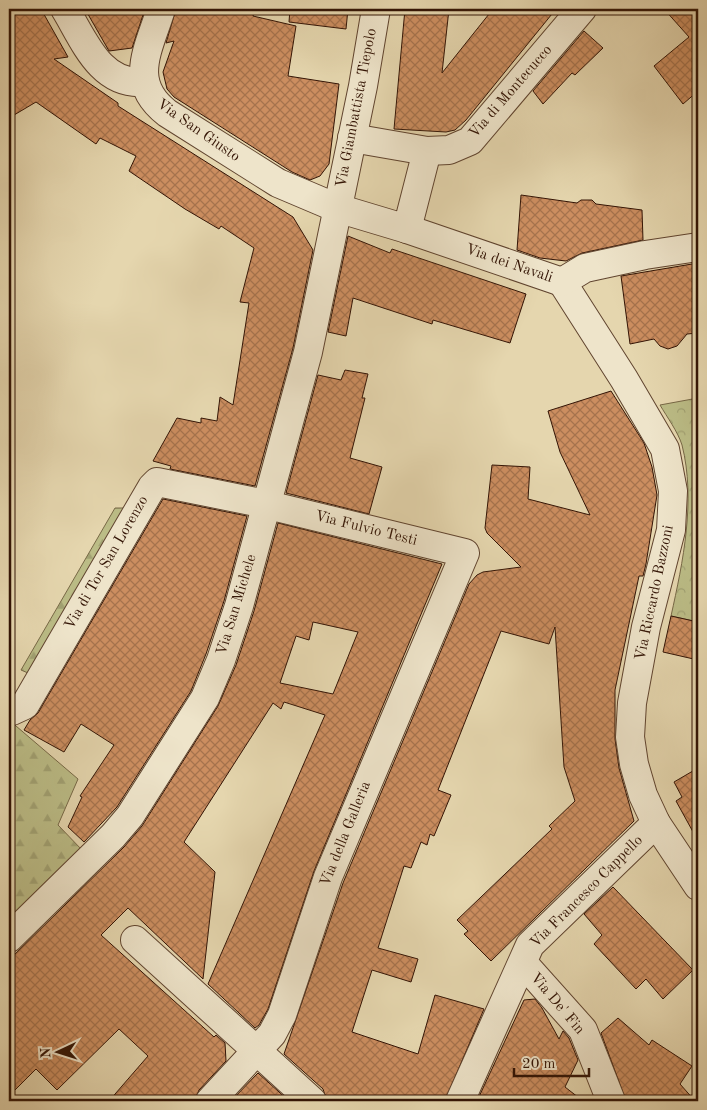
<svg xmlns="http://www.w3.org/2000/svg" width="707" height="1110" font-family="'Old Standard TT',serif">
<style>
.forest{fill:url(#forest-firs);stroke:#776846}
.park{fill:url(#park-crowns);stroke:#776846}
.building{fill:url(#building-cross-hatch);stroke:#331405;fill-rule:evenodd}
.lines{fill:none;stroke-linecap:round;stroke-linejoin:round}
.minor-casing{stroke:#60442f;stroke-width:30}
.tertiary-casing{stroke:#60442f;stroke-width:30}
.minor{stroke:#eee4ca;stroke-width:28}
.tertiary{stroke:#eee4ca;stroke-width:28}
.labels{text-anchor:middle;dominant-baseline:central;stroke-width:5;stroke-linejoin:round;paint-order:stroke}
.street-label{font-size:15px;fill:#331405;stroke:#eee4ca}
</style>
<defs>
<pattern id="forest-firs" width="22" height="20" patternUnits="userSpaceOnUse" patternTransform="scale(1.25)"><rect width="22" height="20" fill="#bbbc86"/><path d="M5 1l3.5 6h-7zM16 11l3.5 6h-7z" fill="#a1a172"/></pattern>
<pattern id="park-crowns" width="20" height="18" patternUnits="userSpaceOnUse" patternTransform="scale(1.25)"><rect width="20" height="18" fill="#bbbc86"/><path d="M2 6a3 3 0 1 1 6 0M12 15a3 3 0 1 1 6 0" fill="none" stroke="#a1a172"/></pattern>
<pattern id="building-cross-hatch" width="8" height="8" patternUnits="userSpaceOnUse" patternTransform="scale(1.25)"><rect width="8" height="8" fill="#cc8e60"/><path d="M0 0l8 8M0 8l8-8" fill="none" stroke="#a6734d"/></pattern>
</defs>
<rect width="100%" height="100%" fill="#e5d6ae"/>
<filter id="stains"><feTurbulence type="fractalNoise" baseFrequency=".004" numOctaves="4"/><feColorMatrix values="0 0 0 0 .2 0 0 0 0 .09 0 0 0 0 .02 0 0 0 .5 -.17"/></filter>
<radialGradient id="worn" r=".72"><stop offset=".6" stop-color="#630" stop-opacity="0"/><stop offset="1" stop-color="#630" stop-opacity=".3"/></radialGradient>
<g class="forest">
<polygon points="115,508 131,508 35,676 21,670"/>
<polygon points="9,720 78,779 58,825 82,850 9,921"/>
</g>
<path class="park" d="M 698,398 L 698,622 L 671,616 C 683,562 696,500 682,445 C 678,432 667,417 660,405 Z"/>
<g class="building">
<polygon points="9,9 41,9 68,57 54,59 118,103 118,106 293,217 313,250 293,348 255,486 170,469 171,466 153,461 177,418 201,423 201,418 217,421 220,397 233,405 249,303 240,302 254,248 221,226 219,229 185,209 129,171 136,156 100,138 96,144 36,102 9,118"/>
<polygon points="85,9 145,9 132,48 109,51"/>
<polygon points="176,9 255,9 253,16 296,26 288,76 339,84 329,164 320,176 310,180 292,172 174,97 167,89 163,72 174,41 166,43"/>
<polygon points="290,9 348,9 346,29 289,22"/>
<polygon points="405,9 449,9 442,73 493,9 556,9 466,120 455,130 446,132 394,129"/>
<polygon points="664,9 698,9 698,91 683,104 654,66 689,37"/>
<polygon points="584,31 603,48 575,75 572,73 543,104 533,91"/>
<polygon points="521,195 577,203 581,200 592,200 596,204 642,210 643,240 582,253 566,261 540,258 517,250"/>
<polygon points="348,236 390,253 392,249 526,294 510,343 433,320 432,324 353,298 346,336 328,332"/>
<polygon points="698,263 698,333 687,334 677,346 668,349 660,346 654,339 630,344 621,276"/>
<polygon points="345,370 368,374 362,398 365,398 350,458 382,467 369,514 286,493 318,375 341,380"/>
<polygon points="611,391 644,443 652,467 657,495 646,564 643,576 639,576 615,690 615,739 619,768 634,821 491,961 464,934 468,931 457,920 552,829 549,826 575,801 564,767 555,627 549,644 501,631 438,790 451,795 434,836 430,834 427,845 421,842 411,868 404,866 378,948 418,959 411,982 372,970 352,1032 418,1054 435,995 484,1009 445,1101 327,1101 323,1089 284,1054 343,883 469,584 477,575 483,572 521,567 487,533 485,528 492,465 530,467 528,499 590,515 560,452 548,411"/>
<polygon points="163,499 247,516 224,601 206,654 191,691 117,807 84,842 68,827 82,797 80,796 114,745 81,724 64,752 24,730 30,720 38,713"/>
<path d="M 278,523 L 442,564 L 314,871 L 268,1009 L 259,1025 L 255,1028 L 208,984 L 325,715 L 284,702 L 281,709 L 273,703 L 184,842 L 215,872 L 203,979 L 128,908 L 101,935 L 214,1037 L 216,1035 L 225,1043 L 226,1061 L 199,1090 L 195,1101 L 109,1101 L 148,1056 L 119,1029 L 57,1090 L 36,1069 L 9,1096 L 9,960 L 124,847 L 142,826 L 218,706 L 236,665 L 254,611 ZM 313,622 L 358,632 L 333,694 L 280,683 L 296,636 L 309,640 Z"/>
<polygon points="671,616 698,622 698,660 663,652"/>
<polygon points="698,768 698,841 676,801 682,797 674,782"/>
<polygon points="613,887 693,970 663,999 646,979 636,989 594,944 602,935 584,914"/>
<polygon points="535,999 542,1008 559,1039 563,1031 569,1038 578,1060 565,1087 583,1101 477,1101 524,1000"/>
<polygon points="618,1018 649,1045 652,1040 692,1066 680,1084 695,1101 626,1101 601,1033"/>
<polygon points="258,1073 289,1101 231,1101"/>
</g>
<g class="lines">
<g class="minor-casing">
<g id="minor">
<path d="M 65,9 C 84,40 100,85 143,82"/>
<polyline points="427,151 449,150 470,141 582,9"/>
<polyline points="337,208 407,229 427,151 352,138"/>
<polyline points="407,229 562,282"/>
<polyline points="562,282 624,379 665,449 673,491 671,530 646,627 632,703 630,737 634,764 643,795 656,823 698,886"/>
<polyline points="562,282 585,268 645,255 698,247"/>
<polyline points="12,711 25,705 152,487 157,482 256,502 465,553 328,877 282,1015 272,1034 210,1101"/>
<polyline points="135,940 312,1101"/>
<polyline points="524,964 583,1030 611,1101"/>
<polyline points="460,1101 530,945 656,823"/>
</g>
</g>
<g class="tertiary-casing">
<g id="tertiary">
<path d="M 161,9 C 149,49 127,82 167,113 L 278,183 L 337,208"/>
<polyline points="9,938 113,836 130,816 205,698 221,660 239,606 308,352 363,86 376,9"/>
</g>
</g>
<use href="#minor" class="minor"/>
<use href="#tertiary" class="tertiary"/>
</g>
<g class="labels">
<g class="street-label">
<text transform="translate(511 92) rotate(-49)">Via di Montecucco</text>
<text transform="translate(357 108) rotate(-79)">Via Giambattista Tiepolo</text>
<text transform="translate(198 131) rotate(35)">Via San Giusto</text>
<text transform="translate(509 264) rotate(19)">Via dei Navali</text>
<text transform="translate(366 529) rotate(14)">Via Fulvio Testi</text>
<text transform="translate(107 563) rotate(-60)">Via di Tor San Lorenzo</text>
<text transform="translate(655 593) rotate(-78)">Via Riccardo Bazzoni</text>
<text transform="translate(237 605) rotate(-73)">Via San Michele</text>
<text transform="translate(346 834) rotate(-68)">Via della Galleria</text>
<text transform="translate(587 892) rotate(-45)">Via Francesco Cappello</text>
<text transform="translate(557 1004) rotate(50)">Via De' Fin</text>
</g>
</g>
<rect width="707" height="1110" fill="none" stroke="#e5d6ae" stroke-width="30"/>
<rect x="10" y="10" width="687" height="1090" fill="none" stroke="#331405" stroke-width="2.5"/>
<rect x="15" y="15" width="677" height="1080" fill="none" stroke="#331405"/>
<g transform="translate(58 1052) rotate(266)" stroke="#eee4ca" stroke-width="4" paint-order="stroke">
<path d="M0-4L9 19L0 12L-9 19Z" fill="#331405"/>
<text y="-8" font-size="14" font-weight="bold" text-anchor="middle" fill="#331405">N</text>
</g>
<path d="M514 1068v8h75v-8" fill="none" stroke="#331405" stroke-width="2.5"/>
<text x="522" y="1068" font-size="15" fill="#331405" stroke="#eee4ca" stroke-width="4" paint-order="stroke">20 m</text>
<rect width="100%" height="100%" filter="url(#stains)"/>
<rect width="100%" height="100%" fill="url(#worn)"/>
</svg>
